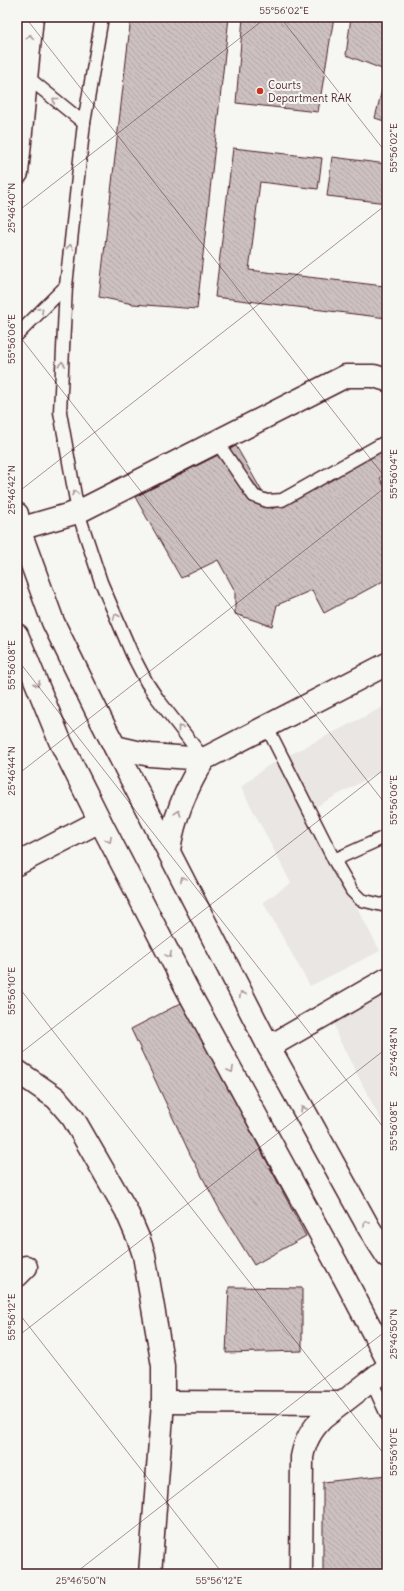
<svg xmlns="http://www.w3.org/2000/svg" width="404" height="1591" font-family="Delius,sans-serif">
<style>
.built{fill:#e9e6e3}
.building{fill:url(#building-back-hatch);stroke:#4a1f2b}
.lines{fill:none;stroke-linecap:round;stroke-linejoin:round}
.lane-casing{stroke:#4a1f2b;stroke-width:15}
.street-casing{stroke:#4a1f2b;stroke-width:25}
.secondary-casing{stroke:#4a1f2b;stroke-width:25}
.lane{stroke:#f6f6f2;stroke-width:12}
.street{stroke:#f6f6f2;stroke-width:22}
.secondary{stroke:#f6f6f2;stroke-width:22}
.oneway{stroke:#a99598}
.ticks{fill:none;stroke:#4a1f2b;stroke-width:1;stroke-opacity:0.45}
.poi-dot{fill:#c8321e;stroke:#f6f6f2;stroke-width:1.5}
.labels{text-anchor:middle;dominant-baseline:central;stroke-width:4;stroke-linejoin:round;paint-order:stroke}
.poi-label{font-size:11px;fill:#4a1f2b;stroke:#f6f6f2;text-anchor:start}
.neatline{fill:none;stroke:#4a1f2b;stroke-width:1.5}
.ticks-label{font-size:10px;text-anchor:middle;fill:#4a1f2b}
</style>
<defs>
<pattern id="building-back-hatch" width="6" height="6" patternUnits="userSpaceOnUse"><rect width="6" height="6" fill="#ccc1c0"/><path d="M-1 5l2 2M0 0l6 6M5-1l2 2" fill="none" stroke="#b1a5a5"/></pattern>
</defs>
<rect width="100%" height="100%" fill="#f6f6f2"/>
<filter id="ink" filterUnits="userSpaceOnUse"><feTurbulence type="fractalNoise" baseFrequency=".025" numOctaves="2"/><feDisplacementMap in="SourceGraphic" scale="8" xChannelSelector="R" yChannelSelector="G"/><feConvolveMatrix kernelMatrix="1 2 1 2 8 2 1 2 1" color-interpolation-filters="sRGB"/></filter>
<g filter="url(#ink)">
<g class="built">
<polygon points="387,705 387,768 306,812 380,951 310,986 263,902 291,883 241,787 266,767"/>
<polygon points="387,982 387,1132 337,1035 335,1026 337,1009"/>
</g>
<g class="building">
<polygon points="131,17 229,17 197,309 133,304 99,297"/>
<polygon points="243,17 334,17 318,112 236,103"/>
<polygon points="351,17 387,17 387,71 346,55"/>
<polygon points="383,86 387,87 387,122 375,118"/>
<polygon points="233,148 322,158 318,189 260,182 249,270 384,286 387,259 387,318 215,297"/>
<polygon points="332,157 387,164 387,203 327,196"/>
<polygon points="387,442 387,473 380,478 387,491 387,579 324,613 312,590 277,605 272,626 235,614 235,591 218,560 181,578 135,497 236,446 272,509"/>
<polygon points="183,1002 306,1236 254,1265 220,1210 190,1154 131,1029"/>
<polygon points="229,1287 302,1288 302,1351 226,1353"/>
<polygon points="387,1475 387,1574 323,1574 323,1482"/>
</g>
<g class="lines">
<g class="lane-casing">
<g id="lane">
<polyline points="102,17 84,123 66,286 60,412 78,512 101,582 132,654 147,683 157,698 204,759"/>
<polyline points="26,76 84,123"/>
<polyline points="17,335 66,286"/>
<polyline points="217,442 254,496 267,501 282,500 387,441"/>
<polyline points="267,727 334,860 352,891 361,900 382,905 387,903"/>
<polyline points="334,860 387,836"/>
<polyline points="371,1380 387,1415"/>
</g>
</g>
<g class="street-casing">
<g id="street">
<polyline points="19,529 78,512 346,376 374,376 387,380"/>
<polyline points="115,747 150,755 204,759 387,664"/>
<path d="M 169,850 C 174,817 186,788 204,759"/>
<polyline points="17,864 100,821"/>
<polyline points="269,1047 387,979"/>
<polyline points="17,1071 56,1098 73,1118 126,1210 139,1240 144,1255 163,1366 163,1402 150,1574"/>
<polyline points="17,1276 26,1267"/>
<polyline points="163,1402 342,1403"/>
<path d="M 301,1574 L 302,1457 C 305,1441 311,1430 323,1418 L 387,1368"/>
</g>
</g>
<g class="secondary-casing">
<g id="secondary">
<polyline points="17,173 32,17"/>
<polyline points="17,514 19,529 53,622 101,720 269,1047 369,1228 387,1256"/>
<polyline points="17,635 60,741 100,821 187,989 345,1279 387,1359"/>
</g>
</g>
<use href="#lane" class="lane"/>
<use href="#street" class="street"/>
<use href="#secondary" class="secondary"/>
</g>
<defs><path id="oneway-chevron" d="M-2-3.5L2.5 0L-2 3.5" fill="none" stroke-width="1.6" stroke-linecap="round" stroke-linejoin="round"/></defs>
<g class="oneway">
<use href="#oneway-chevron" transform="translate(30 37) rotate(-84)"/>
<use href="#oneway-chevron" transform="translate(55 100) rotate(-141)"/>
<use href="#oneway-chevron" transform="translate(70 247) rotate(-84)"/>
<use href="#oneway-chevron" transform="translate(41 310) rotate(-45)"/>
<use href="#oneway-chevron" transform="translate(62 364) rotate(-87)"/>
<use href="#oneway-chevron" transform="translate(75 493) rotate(-100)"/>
<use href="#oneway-chevron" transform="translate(116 616) rotate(-113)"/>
<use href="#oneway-chevron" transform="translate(37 684) rotate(68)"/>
<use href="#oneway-chevron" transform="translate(180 728) rotate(-128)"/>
<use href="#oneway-chevron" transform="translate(178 813) rotate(-72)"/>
<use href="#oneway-chevron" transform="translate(109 840) rotate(62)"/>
<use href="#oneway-chevron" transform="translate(183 879) rotate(-117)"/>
<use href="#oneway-chevron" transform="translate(169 955) rotate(62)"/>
<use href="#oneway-chevron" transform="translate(242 994) rotate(-117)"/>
<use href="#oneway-chevron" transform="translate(231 1070) rotate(61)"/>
<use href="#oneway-chevron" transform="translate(303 1109) rotate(-119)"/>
<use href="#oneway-chevron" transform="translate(366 1223) rotate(-119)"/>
</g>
</g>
<path class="ticks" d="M 25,17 L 387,480M 280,17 L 387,154M 17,212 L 267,17M 17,333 L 387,806M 17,493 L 387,204M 17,659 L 387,1132M 17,775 L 387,486M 17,985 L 387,1458M 17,1056 L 387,767M 17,1311 L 223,1574M 17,1337 L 387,1048M 74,1574 L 387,1330"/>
<circle class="poi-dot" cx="260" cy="91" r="4"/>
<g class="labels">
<g class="poi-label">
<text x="268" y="85">Courts<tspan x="268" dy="13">Department RAK</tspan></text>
</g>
</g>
<rect width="404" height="1591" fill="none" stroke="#f6f6f2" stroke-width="44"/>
<rect x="22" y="22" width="360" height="1547" class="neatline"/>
<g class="ticks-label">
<text x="284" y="14">55°56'02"E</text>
<text transform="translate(393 148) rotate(-90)" y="4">55°56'02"E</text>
<text transform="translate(11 208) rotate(-90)" y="4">25°46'40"N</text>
<text transform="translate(11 339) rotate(-90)" y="4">55°56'06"E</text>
<text transform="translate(393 474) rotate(-90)" y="4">55°56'04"E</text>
<text transform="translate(11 490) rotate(-90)" y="4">25°46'42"N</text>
<text transform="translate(11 665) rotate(-90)" y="4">55°56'08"E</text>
<text transform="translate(11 771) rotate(-90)" y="4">25°46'44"N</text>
<text transform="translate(393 800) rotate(-90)" y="4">55°56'06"E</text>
<text transform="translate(11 991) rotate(-90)" y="4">55°56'10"E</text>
<text transform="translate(393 1052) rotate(-90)" y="4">25°46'48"N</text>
<text transform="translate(393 1126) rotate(-90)" y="4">55°56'08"E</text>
<text transform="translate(11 1317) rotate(-90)" y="4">55°56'12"E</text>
<text transform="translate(393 1334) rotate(-90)" y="4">25°46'50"N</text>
<text transform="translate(393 1452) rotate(-90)" y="4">55°56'10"E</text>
<text x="81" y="1584">25°46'50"N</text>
<text x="219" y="1584">55°56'12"E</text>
</g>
</svg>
